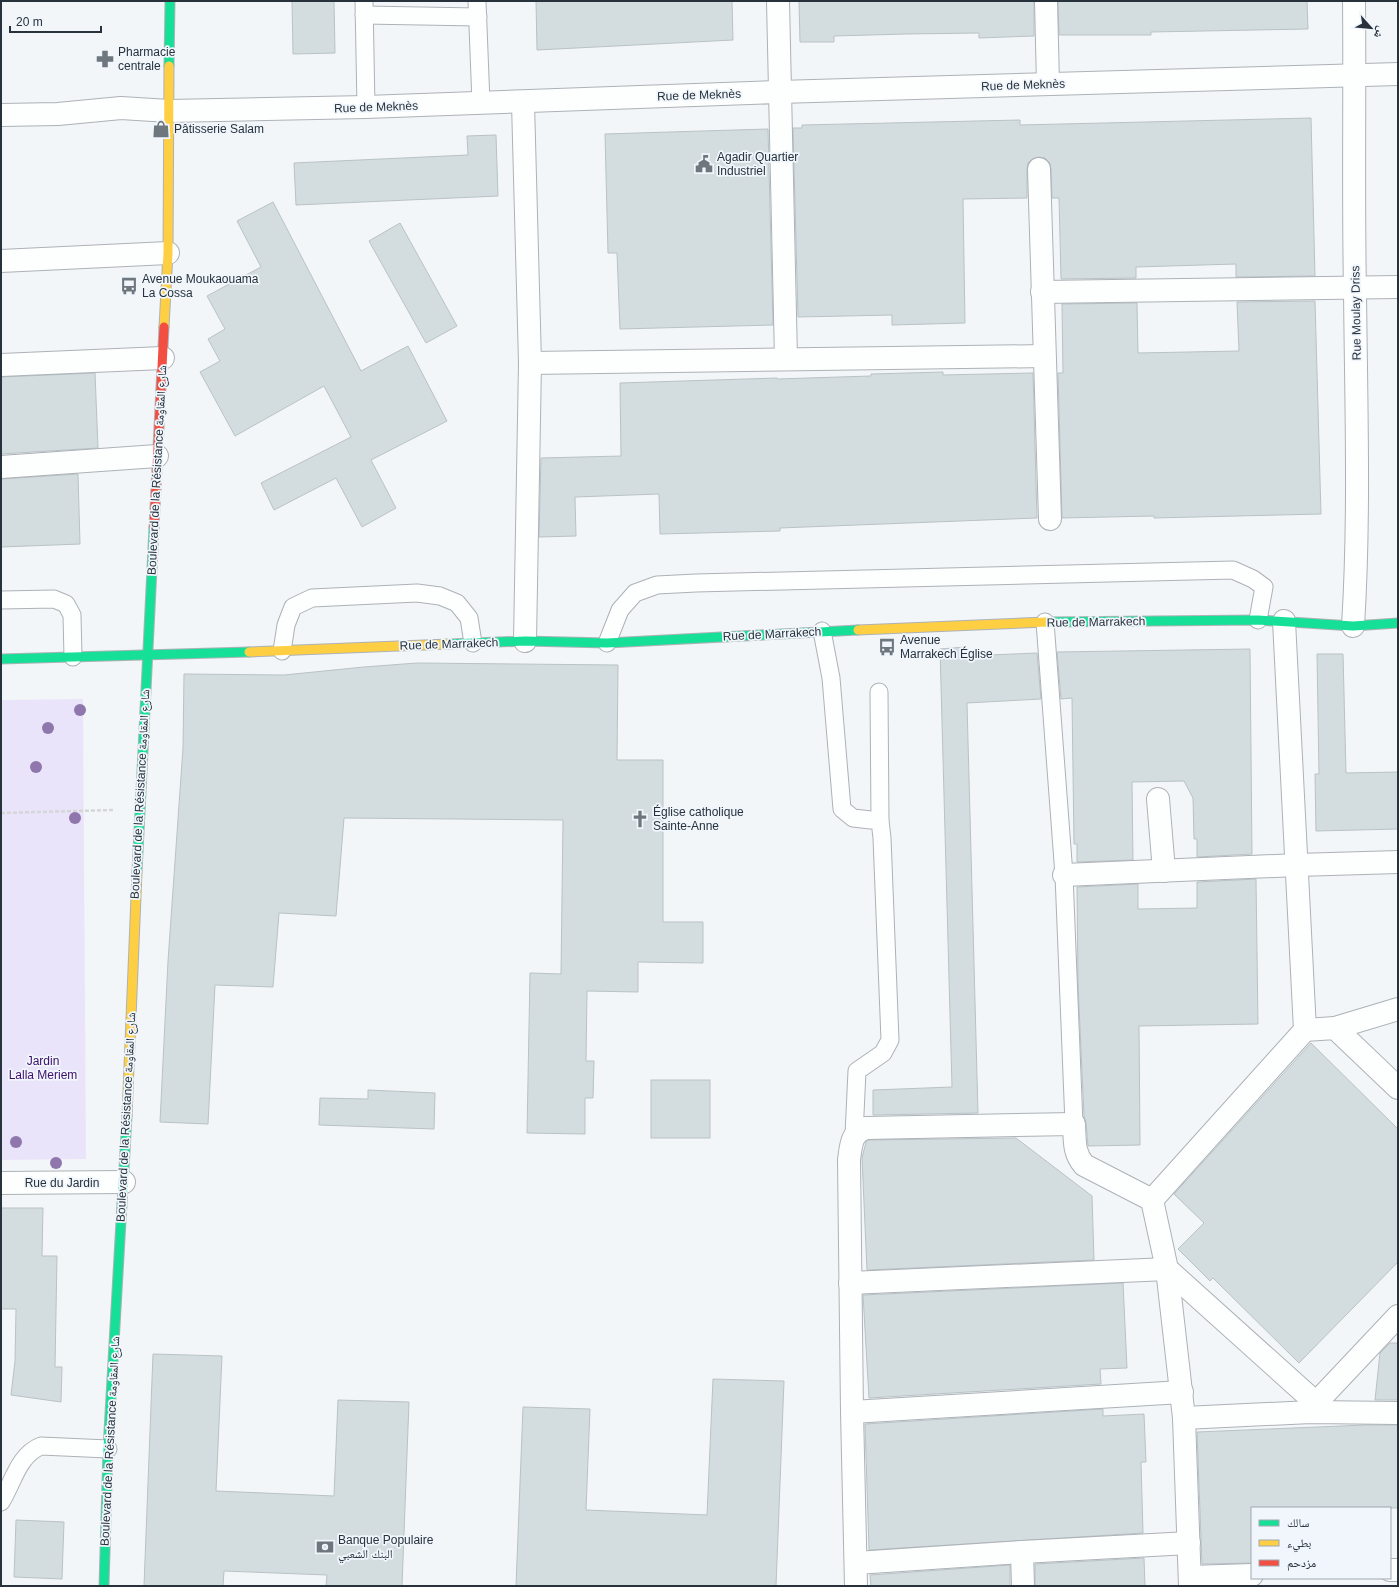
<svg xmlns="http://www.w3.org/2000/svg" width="1399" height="1587" font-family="Arial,'Noto Naskh Arabic',sans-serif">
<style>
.green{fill:#eae4fa}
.building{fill:#d3dcdf;stroke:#b9c2c5}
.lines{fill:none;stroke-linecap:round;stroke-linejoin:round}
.lane-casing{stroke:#acb2b7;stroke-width:19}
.street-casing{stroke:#acb2b7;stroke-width:24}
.fast-casing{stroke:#acb2b7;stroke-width:11}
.slow-casing{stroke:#acb2b7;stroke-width:11}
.jam-casing{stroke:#acb2b7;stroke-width:11}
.path{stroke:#d4d6d8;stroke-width:2.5;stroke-dasharray:4 2;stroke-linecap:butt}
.lane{stroke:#fdfefe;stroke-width:17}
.street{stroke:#fdfefe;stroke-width:22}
.fast{stroke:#16e098;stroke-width:9}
.slow{stroke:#ffcf43;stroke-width:9}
.jam{stroke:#f24e42;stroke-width:9}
.tree{fill:#8f76ac}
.labels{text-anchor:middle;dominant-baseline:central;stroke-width:3.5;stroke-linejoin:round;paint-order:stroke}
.poi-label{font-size:12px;fill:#27323c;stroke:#f0f6fb;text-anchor:start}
.street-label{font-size:12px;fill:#27323c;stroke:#f0f6fb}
.park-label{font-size:12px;fill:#3d0e6d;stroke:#f0f6fb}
</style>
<rect width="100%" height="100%" fill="#f3f6f8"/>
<polygon class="green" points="83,699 86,1159 1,1160 1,700"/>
<g class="building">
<polygon points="292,1 334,1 335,53 293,54"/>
<polygon points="536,1 732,1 733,40 537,50"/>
<polygon points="799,1 1034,1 1034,36 979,38 979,33 906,34 834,36 834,42 800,42"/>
<polygon points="1058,1 1307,1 1308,29 1151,32 1151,35 1059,35"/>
<polygon points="1311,118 1315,276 1236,277 1236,264 1136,267 1136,278 1061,279 1059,198 1052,198 1051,169 1050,163 1045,158 1038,157 1032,159 1028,163 1027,169 1027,198 963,199 965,323 892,325 892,315 798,317 793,128 802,128 802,125 1020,120 1020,125"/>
<polygon points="768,129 773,325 620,329 617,253 608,253 605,134"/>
<polygon points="496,135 498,196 296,205 294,163 468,155 467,136"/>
<polygon points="273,202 361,371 408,346 447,421 371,460 396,508 362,527 336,478 274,510 261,483 351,437 324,386 235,436 200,372 220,361 208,339 225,329 207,296 261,267 237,221"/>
<polygon points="400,223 457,326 426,343 369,241"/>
<polygon points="1315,301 1321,514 1154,518 1154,516 1062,518 1058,373 1063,373 1062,304 1137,303 1138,353 1239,351 1237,302"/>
<polygon points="943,372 943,375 1033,373 1037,518 780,528 780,531 660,534 659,494 575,497 576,536 539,537 541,458 621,456 620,383 777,378 777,379 871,376 871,374"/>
<polygon points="95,373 98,448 1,454 1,377"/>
<polygon points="78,474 80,544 1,547 1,479"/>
<polygon points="965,647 966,656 1037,653 1041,699 967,703 978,1113 873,1115 873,1090 952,1087 940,649"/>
<polygon points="1250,649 1252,854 1197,857 1197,839 1194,839 1193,798 1184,781 1132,782 1133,860 1077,862 1077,844 1074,844 1072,698 1061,699 1057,652"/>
<polygon points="1317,654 1343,654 1346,773 1398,772 1398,829 1316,831 1315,774 1319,774"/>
<polygon points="417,663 618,665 617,760 663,760 663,922 703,922 703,963 638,962 638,992 587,991 586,1061 594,1061 593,1098 585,1098 585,1134 527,1133 530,973 561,974 563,820 344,818 336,916 279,913 273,987 215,985 208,1124 160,1122 168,961 183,748 184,674 284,675 364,667"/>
<polygon points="1256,879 1258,1024 1139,1026 1140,1145 1088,1146 1086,1123 1084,1116 1078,984 1077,887 1138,884 1138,909 1197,908 1197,882"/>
<polygon points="1311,1043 1398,1129 1398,1262 1299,1363 1213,1278 1210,1281 1178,1249 1204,1223 1174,1194"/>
<rect x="651" y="1080" width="59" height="58"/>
<polygon points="368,1090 435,1093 434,1129 319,1125 320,1098 368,1099"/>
<polygon points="1016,1138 1092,1196 1094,1260 867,1270 862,1158 866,1142 868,1140"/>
<polygon points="1,1208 43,1208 42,1256 57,1256 55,1367 62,1367 61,1402 11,1395 15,1361 16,1309 1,1309"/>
<polygon points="1123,1283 1127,1368 1100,1369 1101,1384 869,1398 863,1295"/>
<polygon points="1390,1343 1398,1343 1398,1400 1375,1400 1380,1353"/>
<polygon points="153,1354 222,1356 216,1491 334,1496 338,1400 409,1402 402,1586 326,1586 327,1575 224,1571 223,1586 144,1586"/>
<polygon points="713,1379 784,1381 776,1586 516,1586 523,1407 590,1409 586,1510 707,1515"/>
<polygon points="1103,1409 1103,1416 1144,1414 1146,1462 1141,1462 1143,1533 869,1550 865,1424"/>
<polygon points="1365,1425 1398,1425 1398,1508 1252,1508 1252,1563 1202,1564 1197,1432"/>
<polygon points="16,1520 64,1522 62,1579 14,1577"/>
<polygon points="1144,1558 1145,1586 1035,1586 1035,1564"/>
<polygon points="1010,1565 1010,1586 871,1586 870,1575"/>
</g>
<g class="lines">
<g class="lane-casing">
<g id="lane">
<polyline points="364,1 366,107"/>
<polyline points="477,1 481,103"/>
<polyline points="364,15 478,17"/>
<polyline points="1,600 54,599 66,604 72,615 73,657"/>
<polyline points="1045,622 1064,875 1074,1124"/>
<polyline points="822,631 831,678 842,809 853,818 880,821 882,838 890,1040 883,1053 857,1071 854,1135"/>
<polyline points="607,643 620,610 635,593 657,585 696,583 1233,570 1253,579 1264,587 1258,620"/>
<polyline points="282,651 286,625 293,607 312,598 417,593 440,596 457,603 469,618 473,643"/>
<polyline points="879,692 880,821"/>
<path d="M 1,1502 C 13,1483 18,1455 41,1446 L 108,1449"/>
</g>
</g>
<g class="street-casing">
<g id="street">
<polyline points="778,1 786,359"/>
<polyline points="1046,1 1048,84"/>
<polyline points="523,103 530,363 525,641"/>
<polyline points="1,115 58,114 121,108 169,111 366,107 779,92 1398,74"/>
<polyline points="1039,169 1050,519"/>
<polyline points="1,261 168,253"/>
<polyline points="1042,292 1398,287"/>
<polyline points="530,363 1044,356"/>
<polyline points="1,365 163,358"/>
<polyline points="1,467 157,456"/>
<polyline points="1284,621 1305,1030"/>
<path d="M 1353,626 C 1360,514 1356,402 1355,290 C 1353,194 1355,97 1354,1"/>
<polyline points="1158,799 1164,871"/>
<polyline points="1064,875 1297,865 1398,862"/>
<polyline points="1335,1028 1398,1009"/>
<polyline points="1,1183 124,1182"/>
<polyline points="1152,1200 1167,1269 1184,1418 1190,1586"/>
<polyline points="1152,1200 1305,1030 1335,1028 1398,1088"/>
<polyline points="850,1283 1167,1269 1316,1403"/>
<polyline points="852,1412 1182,1392"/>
<polyline points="1311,1412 1316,1403 1398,1316"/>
<polyline points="1184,1418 1311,1412 1398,1413"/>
<polyline points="1022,1552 1023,1586"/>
<polyline points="856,1563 1022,1552 1189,1543"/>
<polyline points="1390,1570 1398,1570"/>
<polyline points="1190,1577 1252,1575"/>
<path d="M 856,1586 L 852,1412 L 849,1160 C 851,1146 851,1132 866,1128 L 1074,1124 C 1075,1140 1073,1152 1084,1165 L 1152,1200"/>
</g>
</g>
<g class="fast-casing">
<g id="fast">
<polyline points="169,66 170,1"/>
<polyline points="1047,622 1258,620 1353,626 1398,623"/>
<polyline points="449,644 525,641 607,643 858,630"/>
<polyline points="1,659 249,652"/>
<polyline points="137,872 154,528"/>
<polyline points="104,1586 108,1449 127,1116"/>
</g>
</g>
<g class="slow-casing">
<g id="slow">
<polyline points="164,327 168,253 169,66"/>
<polyline points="858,630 1047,622"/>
<polyline points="249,652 449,644"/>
<polyline points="127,1116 137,872"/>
</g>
</g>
<g class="jam-casing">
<polyline id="jam" points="154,528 164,327"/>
</g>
<polyline class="path" points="1,813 113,810"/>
<use href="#lane" class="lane"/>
<use href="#street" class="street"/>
<use href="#fast" class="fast"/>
<use href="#slow" class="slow"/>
<use href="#jam" class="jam"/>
</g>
<g class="tree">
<circle cx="80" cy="710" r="6"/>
<circle cx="48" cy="728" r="6"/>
<circle cx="36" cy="767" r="6"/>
<circle cx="75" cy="818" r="6"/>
<circle cx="16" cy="1142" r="6"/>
<circle cx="56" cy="1163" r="6"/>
</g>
<defs>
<g id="pharmacy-bare" transform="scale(1.38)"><path d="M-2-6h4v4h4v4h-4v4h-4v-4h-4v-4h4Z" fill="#6e777e" stroke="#f0f6fb" stroke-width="2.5" paint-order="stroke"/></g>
<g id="shop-bare" transform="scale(1.38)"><path d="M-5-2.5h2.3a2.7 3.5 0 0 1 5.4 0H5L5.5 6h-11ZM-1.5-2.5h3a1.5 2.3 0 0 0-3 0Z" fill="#6e777e" stroke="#f0f6fb" stroke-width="2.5" paint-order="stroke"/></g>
<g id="civic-bare" transform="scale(1.38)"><path d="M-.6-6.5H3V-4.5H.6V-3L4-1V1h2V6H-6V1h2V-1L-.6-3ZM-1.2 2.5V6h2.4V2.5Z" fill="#6e777e" stroke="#f0f6fb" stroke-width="2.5" paint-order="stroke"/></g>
<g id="bus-bare" transform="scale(1.38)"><path d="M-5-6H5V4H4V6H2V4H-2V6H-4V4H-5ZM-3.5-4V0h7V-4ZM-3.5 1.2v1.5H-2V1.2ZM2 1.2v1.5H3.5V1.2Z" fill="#6e777e" stroke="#f0f6fb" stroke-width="2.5" paint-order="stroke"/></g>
<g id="church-bare" transform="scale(1.38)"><path d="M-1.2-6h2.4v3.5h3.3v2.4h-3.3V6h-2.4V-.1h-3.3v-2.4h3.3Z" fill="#6e777e" stroke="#f0f6fb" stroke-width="2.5" paint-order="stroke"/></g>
<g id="bank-bare" transform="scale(1.38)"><path d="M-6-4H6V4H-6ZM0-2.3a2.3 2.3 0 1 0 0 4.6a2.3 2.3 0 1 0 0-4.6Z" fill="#6e777e" stroke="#f0f6fb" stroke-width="2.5" paint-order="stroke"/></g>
</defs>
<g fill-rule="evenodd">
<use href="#pharmacy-bare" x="105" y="59"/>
<use href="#shop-bare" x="161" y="129"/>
<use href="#civic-bare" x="704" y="164"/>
<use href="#bus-bare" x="129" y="286"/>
<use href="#bus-bare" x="887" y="647"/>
<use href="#church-bare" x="640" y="819"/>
<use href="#bank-bare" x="325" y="1547"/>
</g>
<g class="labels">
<g class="poi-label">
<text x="118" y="52">Pharmacie<tspan x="118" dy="14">centrale</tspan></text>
<text x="174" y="129">Pâtisserie Salam</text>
<text x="717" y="157">Agadir Quartier<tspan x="717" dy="14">Industriel</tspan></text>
<text x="142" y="279">Avenue Moukaouama<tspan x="142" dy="14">La Cossa</tspan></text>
<text x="900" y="640">Avenue<tspan x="900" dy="14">Marrakech Église</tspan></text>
<text x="653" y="812">Église catholique<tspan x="653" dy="14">Sainte-Anne</tspan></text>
<text x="338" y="1540">Banque Populaire<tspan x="338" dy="14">البنك الشعبي</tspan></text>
</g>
<g class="street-label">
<text transform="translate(1023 85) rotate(-2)">Rue de Meknès</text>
<text transform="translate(699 95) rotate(-2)">Rue de Meknès</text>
<text transform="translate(376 107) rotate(-2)">Rue de Meknès</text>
<text transform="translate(1356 313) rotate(-91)">Rue Moulay Driss</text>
<text transform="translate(157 470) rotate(-87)">Boulevard de la Résistance شارع المقاومة</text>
<text transform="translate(1096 622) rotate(-1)">Rue de Marrakech</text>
<text transform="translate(772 634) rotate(-3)">Rue de Marrakech</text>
<text transform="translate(449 644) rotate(-2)">Rue de Marrakech</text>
<text transform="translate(140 794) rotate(-87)">Boulevard de la Résistance شارع المقاومة</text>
<text transform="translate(126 1117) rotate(-87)">Boulevard de la Résistance شارع المقاومة</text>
<text x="62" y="1183">Rue du Jardin</text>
<text transform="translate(110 1441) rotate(-87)">Boulevard de la Résistance شارع المقاومة</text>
</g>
<g class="park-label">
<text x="43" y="1061">Jardin<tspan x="43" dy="14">Lalla Meriem</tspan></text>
</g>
</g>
<rect width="1399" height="1587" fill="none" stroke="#27323c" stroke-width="4"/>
<rect x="1251" y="1507" width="140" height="72" fill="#f0f6fb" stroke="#a0a8af"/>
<rect x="1259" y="1520" width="20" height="6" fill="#16e098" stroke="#a0a8af"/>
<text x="1287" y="1527" font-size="12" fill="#27323c">سالك</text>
<rect x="1259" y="1540" width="20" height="6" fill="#ffcf43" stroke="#a0a8af"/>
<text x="1287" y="1547" font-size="12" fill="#27323c">بطيء</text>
<rect x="1259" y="1560" width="20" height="6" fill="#f24e42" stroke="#a0a8af"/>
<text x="1287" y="1567" font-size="12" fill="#27323c">مزدحم</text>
<g transform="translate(1371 28) rotate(117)" stroke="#f0f6fb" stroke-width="3" paint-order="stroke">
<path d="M0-3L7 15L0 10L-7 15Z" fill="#27323c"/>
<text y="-6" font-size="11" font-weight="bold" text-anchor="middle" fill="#27323c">ش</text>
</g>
<path d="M10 26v6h91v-6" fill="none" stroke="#27323c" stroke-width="2"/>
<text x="16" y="26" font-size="12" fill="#27323c" stroke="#f0f6fb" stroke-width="3" paint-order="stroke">20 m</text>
</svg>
